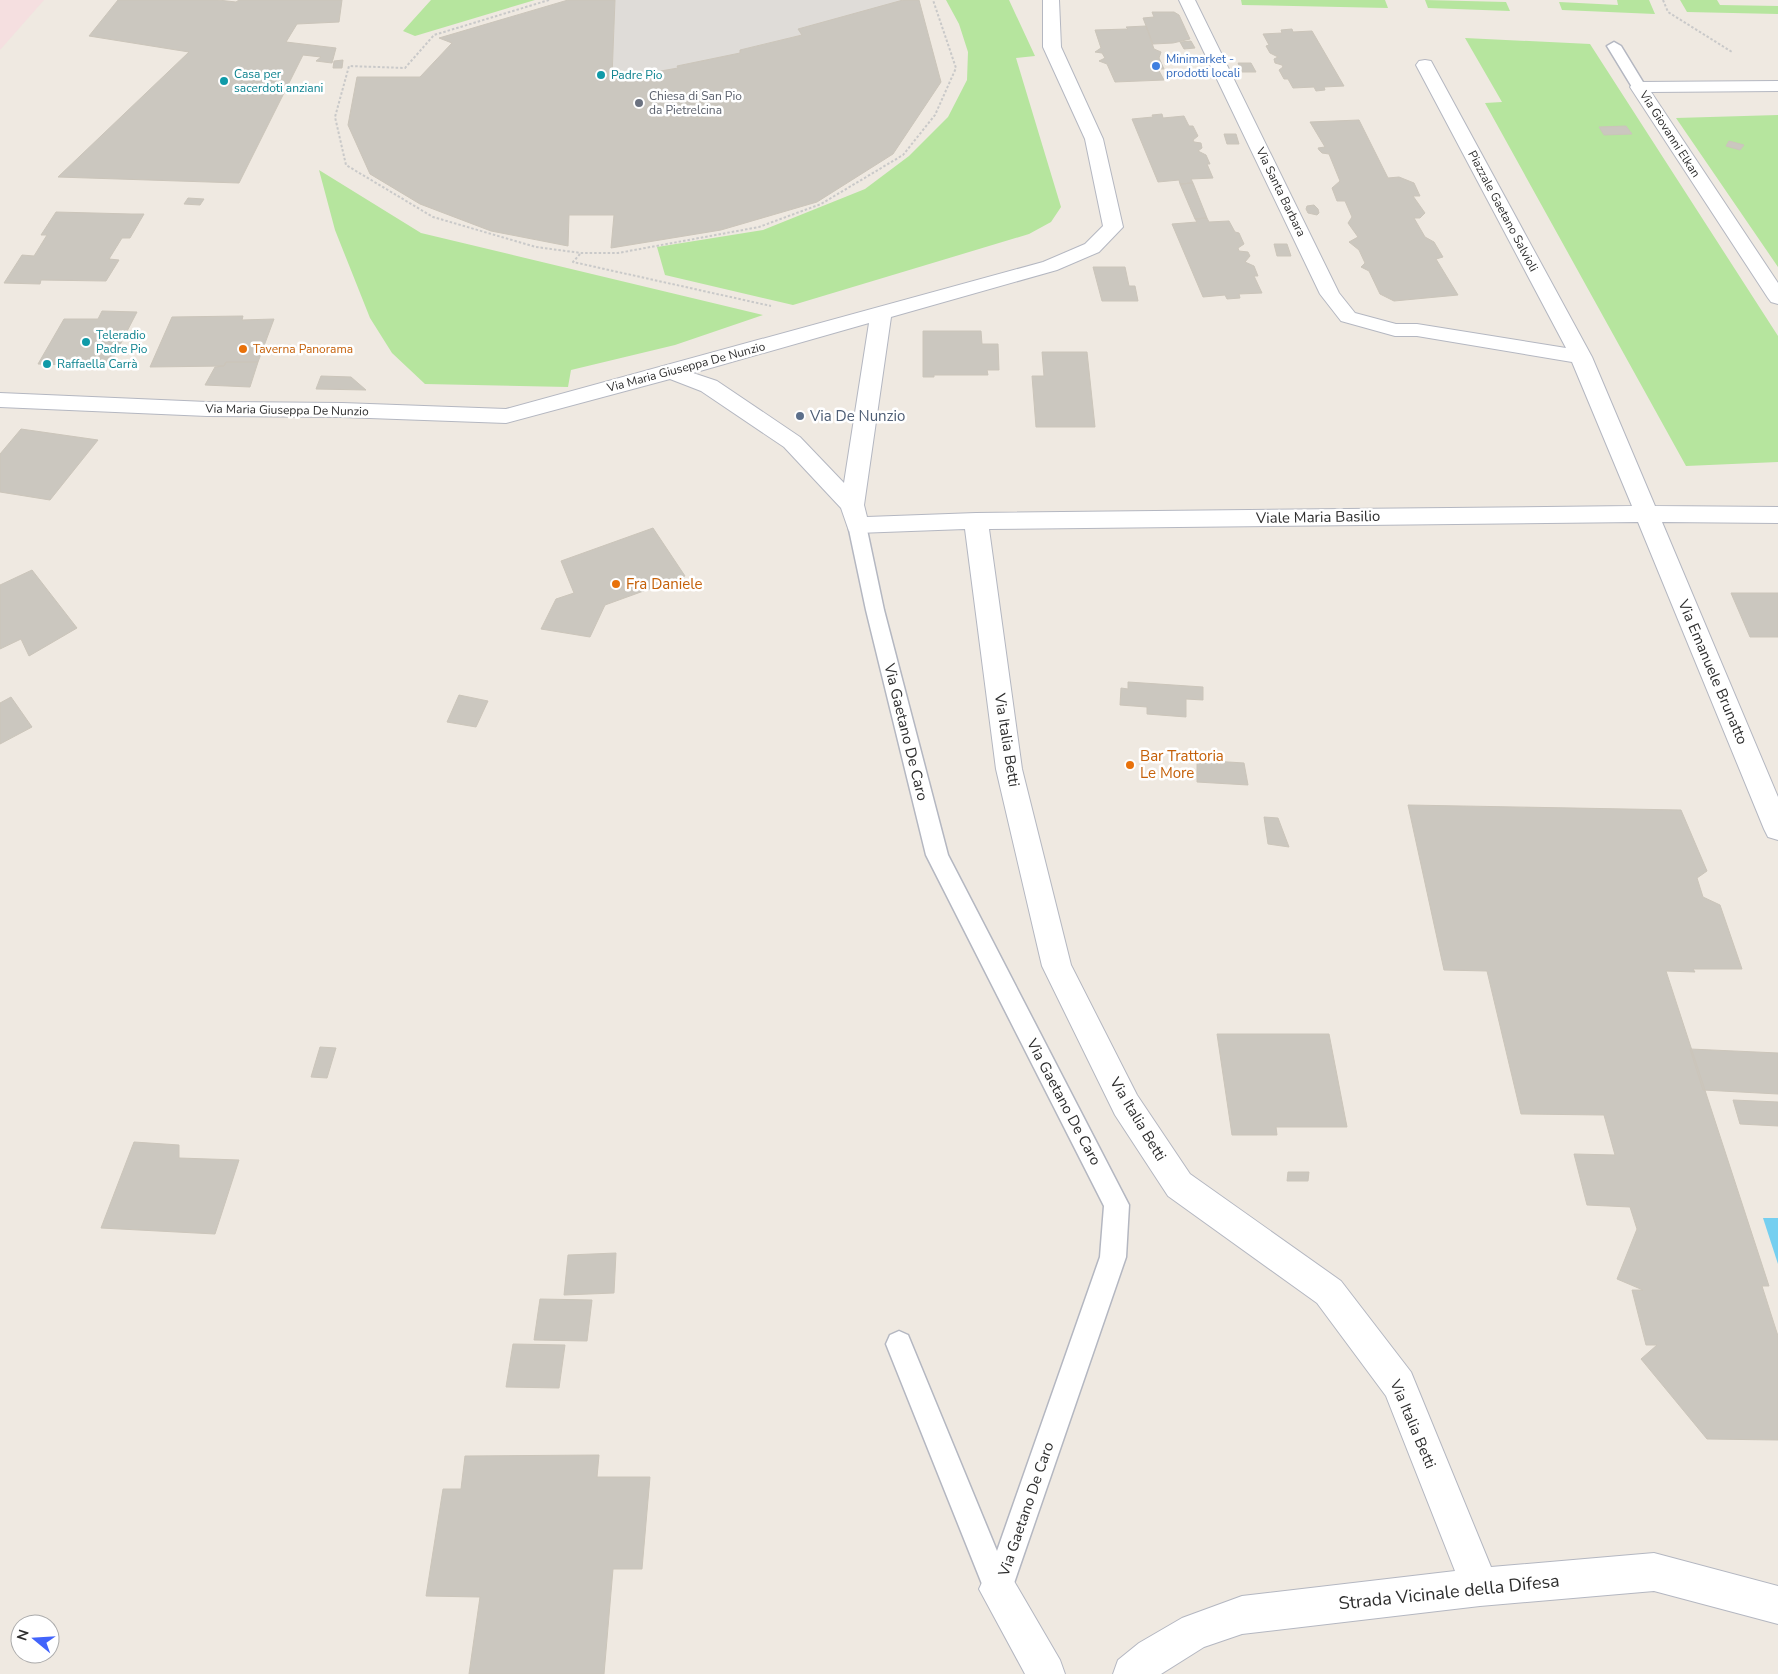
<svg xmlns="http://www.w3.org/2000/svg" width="1778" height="1674" font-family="'Nunito Sans',sans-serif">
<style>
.medical{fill:#f5dfe0}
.green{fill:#b6e59e}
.plaza{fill:#dfdcd8}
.water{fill:#75cff0}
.building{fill:#cbc7bf;stroke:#cbc5ba}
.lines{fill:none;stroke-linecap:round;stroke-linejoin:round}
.service-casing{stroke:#b4b7c1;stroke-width:3}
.minor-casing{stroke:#b4b7c1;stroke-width:2}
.path{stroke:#c9c9c9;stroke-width:2;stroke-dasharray:2.5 2;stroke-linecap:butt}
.service{fill:#fff;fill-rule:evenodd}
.minor{fill:#fff;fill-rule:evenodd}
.shop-dot{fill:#3f7fe0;stroke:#fff;stroke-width:2}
.culture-dot{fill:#0f9aa8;stroke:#fff;stroke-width:2}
.worship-dot{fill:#6b7280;stroke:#fff;stroke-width:2}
.food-dot{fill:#e8710a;stroke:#fff;stroke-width:2}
.service-dot{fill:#5c6f8a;stroke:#fff;stroke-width:2}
.labels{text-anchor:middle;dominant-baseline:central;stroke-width:5;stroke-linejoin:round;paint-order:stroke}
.far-shop-label{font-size:12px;fill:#366cbe;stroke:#fff;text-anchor:start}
.far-culture-label{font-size:12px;fill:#0d838f;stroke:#fff;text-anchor:start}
.far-worship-label{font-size:12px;fill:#5b616d;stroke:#fff;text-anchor:start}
.far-street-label{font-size:12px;fill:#2e2e2e;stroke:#fff}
.far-food-label{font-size:12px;fill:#c56008;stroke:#fff;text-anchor:start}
.service-label{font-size:15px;fill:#4e5e75;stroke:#fff;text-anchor:start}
.street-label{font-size:15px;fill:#2e2e2e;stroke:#fff}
.food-label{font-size:15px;fill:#c56008;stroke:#fff;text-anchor:start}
.near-street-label{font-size:18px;fill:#2e2e2e;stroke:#fff}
</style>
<rect width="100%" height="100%" fill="#efe9e1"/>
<path class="medical" d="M0,0H44L0,50Z"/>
<path class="green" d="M431,0H535L415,36L403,31Z
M946,0H1009L1035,56L1016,58L1061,207L1051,222L1029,234L793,305L665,275L657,247L763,230L865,189L909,156L948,117L967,80L968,52L959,24Z
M1241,0H1385L1388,8L1242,5Z
M1425,0L1506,2L1510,11L1428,8Z
M1617,0H1649L1655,14L1562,10L1559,2L1618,5Z
M1680,0H1717L1720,5L1778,6V14L1687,12Z
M1465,38L1590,44L1778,336V462L1686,466L1485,103L1502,102Z
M1778,115V267L1676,118Z
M319,170L421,233L763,315L675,345L571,370L568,387L425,384L392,353L370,318L335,230Z"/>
<path class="plaza" d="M615,0H903L802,35L740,50V53L677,66L678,68L632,76L612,77Z"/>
<path class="water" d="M1763,1218H1778V1264Z"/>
<path class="building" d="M118,0H218L236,2L239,0H342L339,22L297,24L286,42L336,48L332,63L316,61L321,57L303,55L239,183L58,177L189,52L89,36Z
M568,0H615L612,77L632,76L678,68L677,66L740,53V50L802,35L798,29L903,0H919L941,82L893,154L817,202L721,230L611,248L614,215H569L568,246L491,231L420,204L370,174L348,125L357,77H420L452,43L439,38Z
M1152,12H1174L1179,15L1190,39L1173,43L1153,44L1143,18L1154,17Z
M1146,26L1154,49L1161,52L1159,58L1164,69H1158L1164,80L1115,82L1107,64L1099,61L1105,58L1102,53L1095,52L1101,48L1095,30L1128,29L1126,27Z
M1292,29L1293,32L1312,31L1344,86L1324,87L1325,90L1316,91L1314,87L1293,88L1288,79H1284L1279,70L1283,67L1282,65L1275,63L1274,59L1278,57L1270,53L1266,46L1269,45L1263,34L1282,33L1281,30Z
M1191,41L1195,48L1184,49L1180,42Z
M343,60L342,68H333L334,61Z
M1238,63H1251L1256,72H1242Z
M1162,114L1163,118L1184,116L1189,126H1193L1198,136L1193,140L1194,142L1201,143L1202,148L1198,151L1206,155L1210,164H1207L1213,178L1191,179L1193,183L1180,184L1179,180L1158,182L1132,119L1153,117L1152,115Z
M1359,120L1388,178L1399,177L1414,183L1420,196H1413L1425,213L1420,218H1414L1425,237L1434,242L1443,257L1436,259L1458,295L1394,301L1380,294L1369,271L1361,267L1365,263L1359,250L1349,242L1358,237L1348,223L1352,217L1345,201H1337L1332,188L1340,181L1329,154L1322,153L1319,150L1318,148L1325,147L1310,122Z
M1626,126L1632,134L1604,135L1599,127Z
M1224,134H1236L1239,144H1227Z
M1729,141L1744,145L1740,150L1726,146Z
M1193,183L1207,218L1195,219L1180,184Z
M188,198L204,199L200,205L184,204Z
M1314,205L1318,209L1319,213L1317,215L1308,213L1306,209L1307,206Z
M56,212L131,214H144L130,238H122L109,259L119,260L106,281L41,280L40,284L4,283L22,255L34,256L47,235H41Z
M1207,218L1209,222L1229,221L1235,232L1239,233L1244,244L1238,248L1239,251L1248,252L1250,256L1245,262L1254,266L1258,276H1254L1262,293L1239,294L1240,298L1227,299L1225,295L1203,297L1172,224L1197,222L1195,219Z
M1274,244H1287L1291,256H1277Z
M1093,267H1125L1129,286H1135L1138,301H1102Z
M102,311L137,312L109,366L38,364L64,319H98Z
M243,316L242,320L274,319L258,362H226L224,366L150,367L172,317Z
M923,331H981L982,344H998L999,370H987L988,375H934V377H923Z
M1042,352H1087L1095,427H1036L1032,376H1044Z
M226,362H258L250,387L205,385L215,367L224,366Z
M321,376L351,377L366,390L316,389Z
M21,429L98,440L50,500L0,492V454Z
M653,528L685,576L605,605L590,637L541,629L556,599L574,593L561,561Z
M32,570L77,628L29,656L21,639L0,649V585Z
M1731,593H1778V637H1750Z
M1128,682L1203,687V700L1186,699V717L1147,714V707L1120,705L1121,688L1128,689Z
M459,695L488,701L476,727L447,722Z
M11,697L32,727L0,744V703Z
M1197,760L1244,763L1248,785L1197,782Z
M1408,805L1681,810L1707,871L1697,878L1703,897L1720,905L1742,969H1693L1695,972L1666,971L1769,1286H1762L1778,1336V1440L1707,1439L1641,1359L1657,1345H1646L1632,1290H1643L1617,1279L1637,1229L1630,1207L1587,1205L1574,1154L1615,1155L1604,1115L1521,1114L1487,971L1444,970Z
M1264,817L1278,818L1289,847L1268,844Z
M1217,1034H1329L1347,1127H1276L1277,1135H1232Z
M320,1047L336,1048L327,1078L311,1077Z
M1690,1049L1778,1053V1094L1703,1090Z
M1733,1100L1778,1102V1126L1740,1124Z
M134,1142L179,1145V1158L239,1160L215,1234L101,1228Z
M1288,1172H1309L1308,1181H1287Z
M616,1253L614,1293L564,1295L568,1255Z
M540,1299L592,1300L587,1341L534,1340Z
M513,1344L565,1345L559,1388L506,1387Z
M599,1455L597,1477H650L642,1569H613L604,1674H469L480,1597L426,1596L443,1489H461L465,1456Z"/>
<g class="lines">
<defs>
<path id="service" d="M1614,42L1621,46L1646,87L1644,90L1639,91L1632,87L1607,46Z
M857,519L863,521L866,525L884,610L948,855L1129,1205L1126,1257L1012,1589L1008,1599L998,1603L988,1599L886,1344L890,1335L899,1331L908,1335L997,1551L1100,1257L1104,1206L926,855L866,610L848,525L851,521Z"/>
<path id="minor" d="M1043,0H1059L1061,47L1103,139L1123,227L1099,252L1057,270L891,317L864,505L867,517L976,513L1632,506L1572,362L1417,336H1395L1341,321L1320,294L1179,0H1195L1339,293L1355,313L1396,324H1417L1566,348L1416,65L1419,61L1425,60L1431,61L1592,357L1655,506L1778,507V523L1662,522L1778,797V840L1768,837L1764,829L1638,522L989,529L1022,769L1071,965L1137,1095L1190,1174L1341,1281L1411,1372L1491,1567L1654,1553L1778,1586V1624L1654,1591L1480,1606L1242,1634L1204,1647L1161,1674H1113L1118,1660L1139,1643L1182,1618L1242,1596L1455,1571L1386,1396L1317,1303L1168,1196L1115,1115L1042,966L996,769L965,529L857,533L849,531L841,508L784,447L701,391L670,379L506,423L342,417L207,416L0,407V393L207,402L342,403L506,409L1043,262L1085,244L1103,226L1085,139L1043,47ZM869,323L844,483L800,437L717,381L693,373Z
M1778,81V91L1651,92L1778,283V304L1771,302L1768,298L1630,87L1633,83L1639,82Z
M998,1570L1011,1576L1060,1660L1065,1674H1025L979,1589L985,1576Z"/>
</defs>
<use href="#service" class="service-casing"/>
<use href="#minor" class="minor-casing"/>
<path class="path" d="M549,0L434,35L405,68L349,66L335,117L346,165L433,217L536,247L581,253H618L759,227L821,204L903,155L935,115L956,68L933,0
M1663,0L1668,12L1732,52
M580,254L573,262L771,306"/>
<use href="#service" class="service"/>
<use href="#minor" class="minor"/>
</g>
<circle class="shop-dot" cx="1156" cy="66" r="5"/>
<g class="culture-dot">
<circle cx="601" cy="75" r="5"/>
<circle cx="224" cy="81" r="5"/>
<circle cx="86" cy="342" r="5"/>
<circle cx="47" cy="364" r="5"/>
</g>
<circle class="worship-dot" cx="639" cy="103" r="5"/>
<g class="food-dot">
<circle cx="243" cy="349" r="5"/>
<circle cx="616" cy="584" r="5"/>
<circle cx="1130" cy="765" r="5"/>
</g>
<circle class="service-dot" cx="800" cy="416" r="5"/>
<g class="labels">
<g class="far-shop-label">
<text x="1166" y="59">Minimarket -<tspan x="1166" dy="14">prodotti locali</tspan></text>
</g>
<g class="far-culture-label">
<text x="234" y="74">Casa per<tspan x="234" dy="14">sacerdoti anziani</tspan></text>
<text x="611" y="75">Padre Pio</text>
<text x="96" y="335">Teleradio<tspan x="96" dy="14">Padre Pio</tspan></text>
<text x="57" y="364">Raffaella Carrà</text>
</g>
<g class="far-worship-label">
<text x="649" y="96">Chiesa di San Pio<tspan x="649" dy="14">da Pietrelcina</tspan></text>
</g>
<g class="far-street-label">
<text transform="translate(1670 134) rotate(57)">Via Giovanni Elkan</text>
<text transform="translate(1281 192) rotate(64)">Via Santa Barbara</text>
<text transform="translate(1503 211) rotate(62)">Piazzale Gaetano Salvioli</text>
<text transform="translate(686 367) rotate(-15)">Via Maria Giuseppa De Nunzio</text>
<text transform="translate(287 410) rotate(1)">Via Maria Giuseppa De Nunzio</text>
</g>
<g class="far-food-label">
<text x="253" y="349">Taverna Panorama</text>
</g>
<g class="service-label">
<text x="810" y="416">Via De Nunzio</text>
</g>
<g class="street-label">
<text transform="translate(1318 517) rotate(-1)">Viale Maria Basilio</text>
<text transform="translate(1713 672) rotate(67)">Via Emanuele Brunatto</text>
<text transform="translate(906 732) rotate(76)">Via Gaetano De Caro</text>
<text transform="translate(1007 740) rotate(81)">Via Italia Betti</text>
<text transform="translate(1064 1102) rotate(62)">Via Gaetano De Caro</text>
<text transform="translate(1138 1119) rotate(59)">Via Italia Betti</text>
<text transform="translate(1413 1424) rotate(67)">Via Italia Betti</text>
<text transform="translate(1026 1509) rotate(-71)">Via Gaetano De Caro</text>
</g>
<g class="food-label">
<text x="626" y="584">Fra Daniele</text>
<text x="1140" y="756">Bar Trattoria<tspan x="1140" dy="17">Le More</tspan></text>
</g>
<g class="near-street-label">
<text transform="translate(1449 1592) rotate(-6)">Strada Vicinale della Difesa</text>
</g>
</g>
<g transform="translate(35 1639) rotate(288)"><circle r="24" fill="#ffffff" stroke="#ababab"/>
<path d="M0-4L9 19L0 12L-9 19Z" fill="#4264fb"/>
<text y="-8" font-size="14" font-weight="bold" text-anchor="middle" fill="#2e2e2e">N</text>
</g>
</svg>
